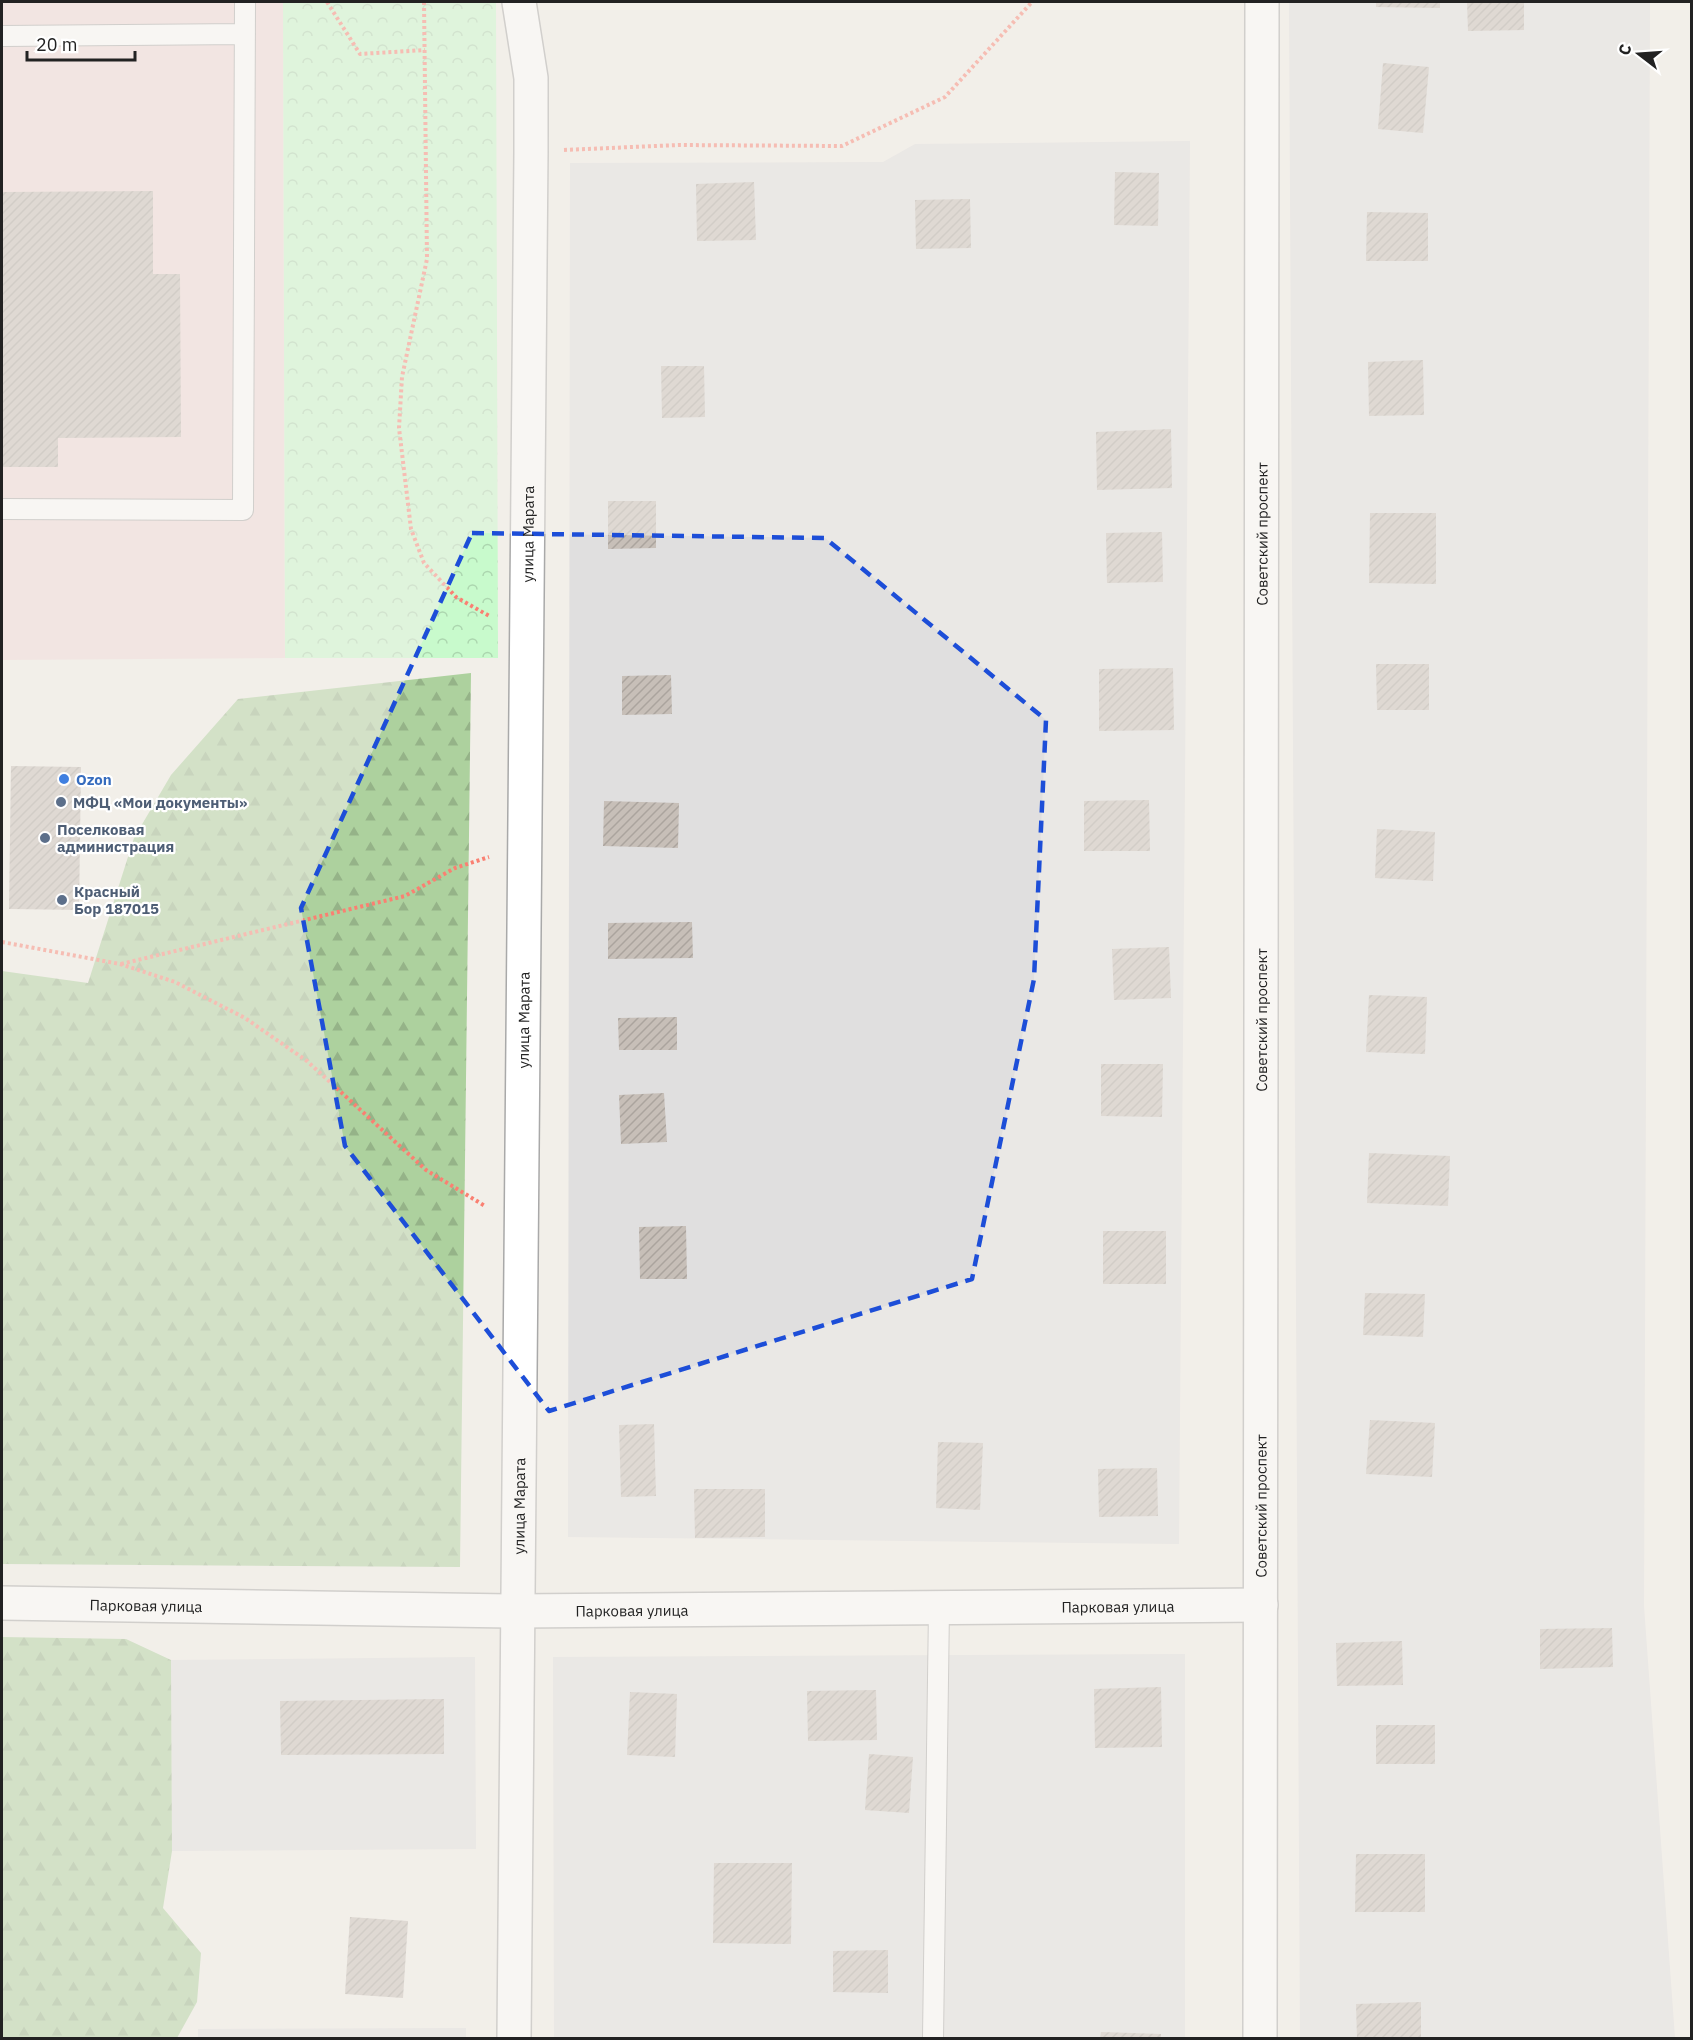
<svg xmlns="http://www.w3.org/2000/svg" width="1693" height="2040" font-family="'IBM Plex Sans',sans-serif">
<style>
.residential{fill:#e0dfdf}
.commercial{fill:#f2dad9}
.forest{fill:url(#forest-firs)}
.park{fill:url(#park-crowns)}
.building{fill:url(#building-hatch)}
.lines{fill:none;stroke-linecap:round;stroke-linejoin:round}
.service-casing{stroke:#a9a9a9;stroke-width:22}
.minor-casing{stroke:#a9a9a9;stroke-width:36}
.tertiary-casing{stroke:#a9a9a9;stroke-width:36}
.path{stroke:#fa8072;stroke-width:4;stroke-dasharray:3 3;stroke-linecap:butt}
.service{stroke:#fff;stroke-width:20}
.minor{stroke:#fff;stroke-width:33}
.tertiary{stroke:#fff;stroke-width:33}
.marked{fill:none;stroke:#1d4ed8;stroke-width:4.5;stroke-dasharray:12 8;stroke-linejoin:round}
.shop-dot{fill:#3f7fe0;stroke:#fff;stroke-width:2}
.service-dot{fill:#5c6f8a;stroke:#fff;stroke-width:2}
.labels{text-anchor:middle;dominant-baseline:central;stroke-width:4.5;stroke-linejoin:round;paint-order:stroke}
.street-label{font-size:15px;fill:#222;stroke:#fff}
.shop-label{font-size:15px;font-weight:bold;fill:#366cbe;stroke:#fff;text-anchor:start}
.service-label{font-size:15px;font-weight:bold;fill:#4e5e75;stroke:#fff;text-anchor:start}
</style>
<defs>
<pattern id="forest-firs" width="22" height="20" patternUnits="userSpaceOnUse" patternTransform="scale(1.5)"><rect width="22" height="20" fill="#add19e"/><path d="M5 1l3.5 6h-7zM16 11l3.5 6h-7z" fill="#95b388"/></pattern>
<pattern id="park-crowns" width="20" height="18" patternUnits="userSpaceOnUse" patternTransform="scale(1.5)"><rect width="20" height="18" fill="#c8facc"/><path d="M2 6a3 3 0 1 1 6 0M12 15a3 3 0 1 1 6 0" fill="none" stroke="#acd6af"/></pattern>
<pattern id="building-hatch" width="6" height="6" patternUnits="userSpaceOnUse" patternTransform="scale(1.5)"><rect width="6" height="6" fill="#c7bfb8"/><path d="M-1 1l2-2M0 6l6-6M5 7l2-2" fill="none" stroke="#aba49e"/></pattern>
</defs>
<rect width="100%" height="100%" fill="#f2efe9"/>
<path class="residential" d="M1289,2H1650L1644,1606L1675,2038H1300Z
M1190,141L1179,1544L568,1537L570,163L883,162L915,144Z
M1185,1654V2038H554L553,1657Z
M475,1657L476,1849L172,1851L171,1660Z
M466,2028V2038H198V2029Z"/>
<path class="commercial" d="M2,2H283L285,658L2,660Z"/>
<path class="forest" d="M471,673L460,1567L2,1564V971L88,983L134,838L171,775L238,699Z
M2,1637L126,1639L171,1660L172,1851L163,1908L201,1953L197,2002L177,2038H2Z"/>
<path class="park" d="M283,2H496L498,658H285Z"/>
<path class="building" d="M1376,2H1440V8L1376,7Z
M1467,2H1524V30L1468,31Z
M1383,63L1429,67L1423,133L1378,129Z
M1115,172L1159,173L1158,226L1114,225Z
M754,182L756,240L697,241L696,184Z
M153,191V274H180L181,437L58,438V467H2V192Z
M970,199L971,248L916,249L915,200Z
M1367,212L1428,213V261H1366Z
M1423,360L1424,415L1369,416L1368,362Z
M661,366H704L705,417L662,418Z
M1171,429L1172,488L1097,490L1096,432Z
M608,501H656V548L608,549Z
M1370,513H1436V584L1369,583Z
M1162,532L1163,582L1107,583L1106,533Z
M1376,664H1429V710H1377Z
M1173,668L1174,730L1099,731V669Z
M671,675L672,714L622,715V676Z
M11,766L81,767L79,910L9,909Z
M1149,800L1150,851H1084V801Z
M604,801L679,803L678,848L603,846Z
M1377,829L1435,832L1433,881L1375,878Z
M692,922L693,958L608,959V923Z
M1169,947L1171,998L1114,1000L1112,949Z
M1369,995L1427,997L1425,1054L1366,1052Z
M677,1017V1050H619L618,1018Z
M1101,1064H1163L1162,1117L1101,1116Z
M664,1093L667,1142L621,1144L619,1095Z
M1369,1153L1450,1156L1448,1206L1367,1203Z
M686,1226L687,1279H640L639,1227Z
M1103,1231H1166V1284H1103Z
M1365,1293L1425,1294L1423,1337L1363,1335Z
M1370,1420L1435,1423L1432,1477L1366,1474Z
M654,1424L656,1496L621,1497L619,1425Z
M938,1442L983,1443L980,1510L936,1508Z
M1157,1468L1158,1516L1099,1517L1098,1469Z
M694,1489H765V1537L695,1538Z
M1612,1628L1613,1667L1540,1669V1629Z
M1402,1641L1403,1685L1337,1686L1336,1643Z
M1161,1687L1162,1747L1095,1748L1094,1689Z
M876,1690L877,1740L808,1741L807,1691Z
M630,1692L677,1694L675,1757L627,1755Z
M444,1699V1754L281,1755L280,1701Z
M1376,1725H1435V1764H1376Z
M869,1754L913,1757L909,1813L865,1810Z
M1356,1854H1425V1912H1355Z
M714,1863H792L791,1944L713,1943Z
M350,1917L408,1921L403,1998L345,1994Z
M888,1950V1993L833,1992V1951Z
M1421,2002V2038H1357L1356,2004Z
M1101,2032L1161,2034V2038H1100Z"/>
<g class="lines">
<defs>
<path id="service" d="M2,36L245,34
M2,509L243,510L245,2
M933,2038L939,1608"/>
<g id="minor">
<path id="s1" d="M2,1603L516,1611L1261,1605"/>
<path id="s2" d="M514,2038L531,152V78L519,2"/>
</g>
<g id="tertiary">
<path id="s3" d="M1260,2038L1262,2"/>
</g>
</defs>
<use href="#service" class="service-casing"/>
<use href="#minor" class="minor-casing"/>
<use href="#tertiary" class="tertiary-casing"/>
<path class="path" d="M327,2L360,54L425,50
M424,2L427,259L402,377L399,428L411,529L424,563L456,597L491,617
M564,150L678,145L842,146L945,97L1032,2
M2,942L120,964L175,982L245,1018L307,1061L426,1170L485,1206
M121,964L405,896L455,868L489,857"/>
<use href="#service" class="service"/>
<use href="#minor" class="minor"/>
<use href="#tertiary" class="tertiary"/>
</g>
<path d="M0 0H1693V2040H0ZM472,533L825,538L1046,720L1034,979L972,1279L549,1411L345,1146L301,908Z" fill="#f2efe9" fill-opacity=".55" fill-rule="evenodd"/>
<path class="marked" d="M472,533L825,538L1046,720L1034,979L972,1279L549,1411L345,1146L301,908Z"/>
<circle class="shop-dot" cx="64" cy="779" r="6"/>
<g class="service-dot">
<circle cx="61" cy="802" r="6"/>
<circle cx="45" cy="838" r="6"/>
<circle cx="62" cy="900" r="6"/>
</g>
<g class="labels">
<g class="street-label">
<text stroke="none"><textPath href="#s2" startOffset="1504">улица Марата</textPath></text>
<text stroke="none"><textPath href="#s3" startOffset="1504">Советский проспект</textPath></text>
<text stroke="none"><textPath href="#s2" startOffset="1018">улица Марата</textPath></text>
<text stroke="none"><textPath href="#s3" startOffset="1018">Советский проспект</textPath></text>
<text stroke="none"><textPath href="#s2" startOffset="532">улица Марата</textPath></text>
<text stroke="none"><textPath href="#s3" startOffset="532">Советский проспект</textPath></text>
<text stroke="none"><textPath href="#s1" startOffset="144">Парковая улица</textPath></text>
<text stroke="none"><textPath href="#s1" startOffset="1116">Парковая улица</textPath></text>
<text stroke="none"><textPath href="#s1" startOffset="630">Парковая улица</textPath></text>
</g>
<g class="shop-label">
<text x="76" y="779">Ozon</text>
</g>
<g class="service-label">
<text x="73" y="802">МФЦ «Мои документы»</text>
<text x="57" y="829">Поселковая<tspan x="57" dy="17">администрация</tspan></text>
<text x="74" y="891">Красный<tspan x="74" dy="17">Бор 187015</tspan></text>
</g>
</g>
<rect width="1693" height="2040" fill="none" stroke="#222222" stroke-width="6"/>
<g transform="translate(1639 54) rotate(287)" stroke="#ffffff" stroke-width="4.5" paint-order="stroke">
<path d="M0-4.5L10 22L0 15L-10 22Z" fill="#222222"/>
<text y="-9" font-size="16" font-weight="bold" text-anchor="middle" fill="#222222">С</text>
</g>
<path d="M27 51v9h108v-9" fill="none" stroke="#222222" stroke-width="3"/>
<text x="36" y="51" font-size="18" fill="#222222" stroke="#ffffff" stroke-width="4.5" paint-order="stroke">20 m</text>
</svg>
